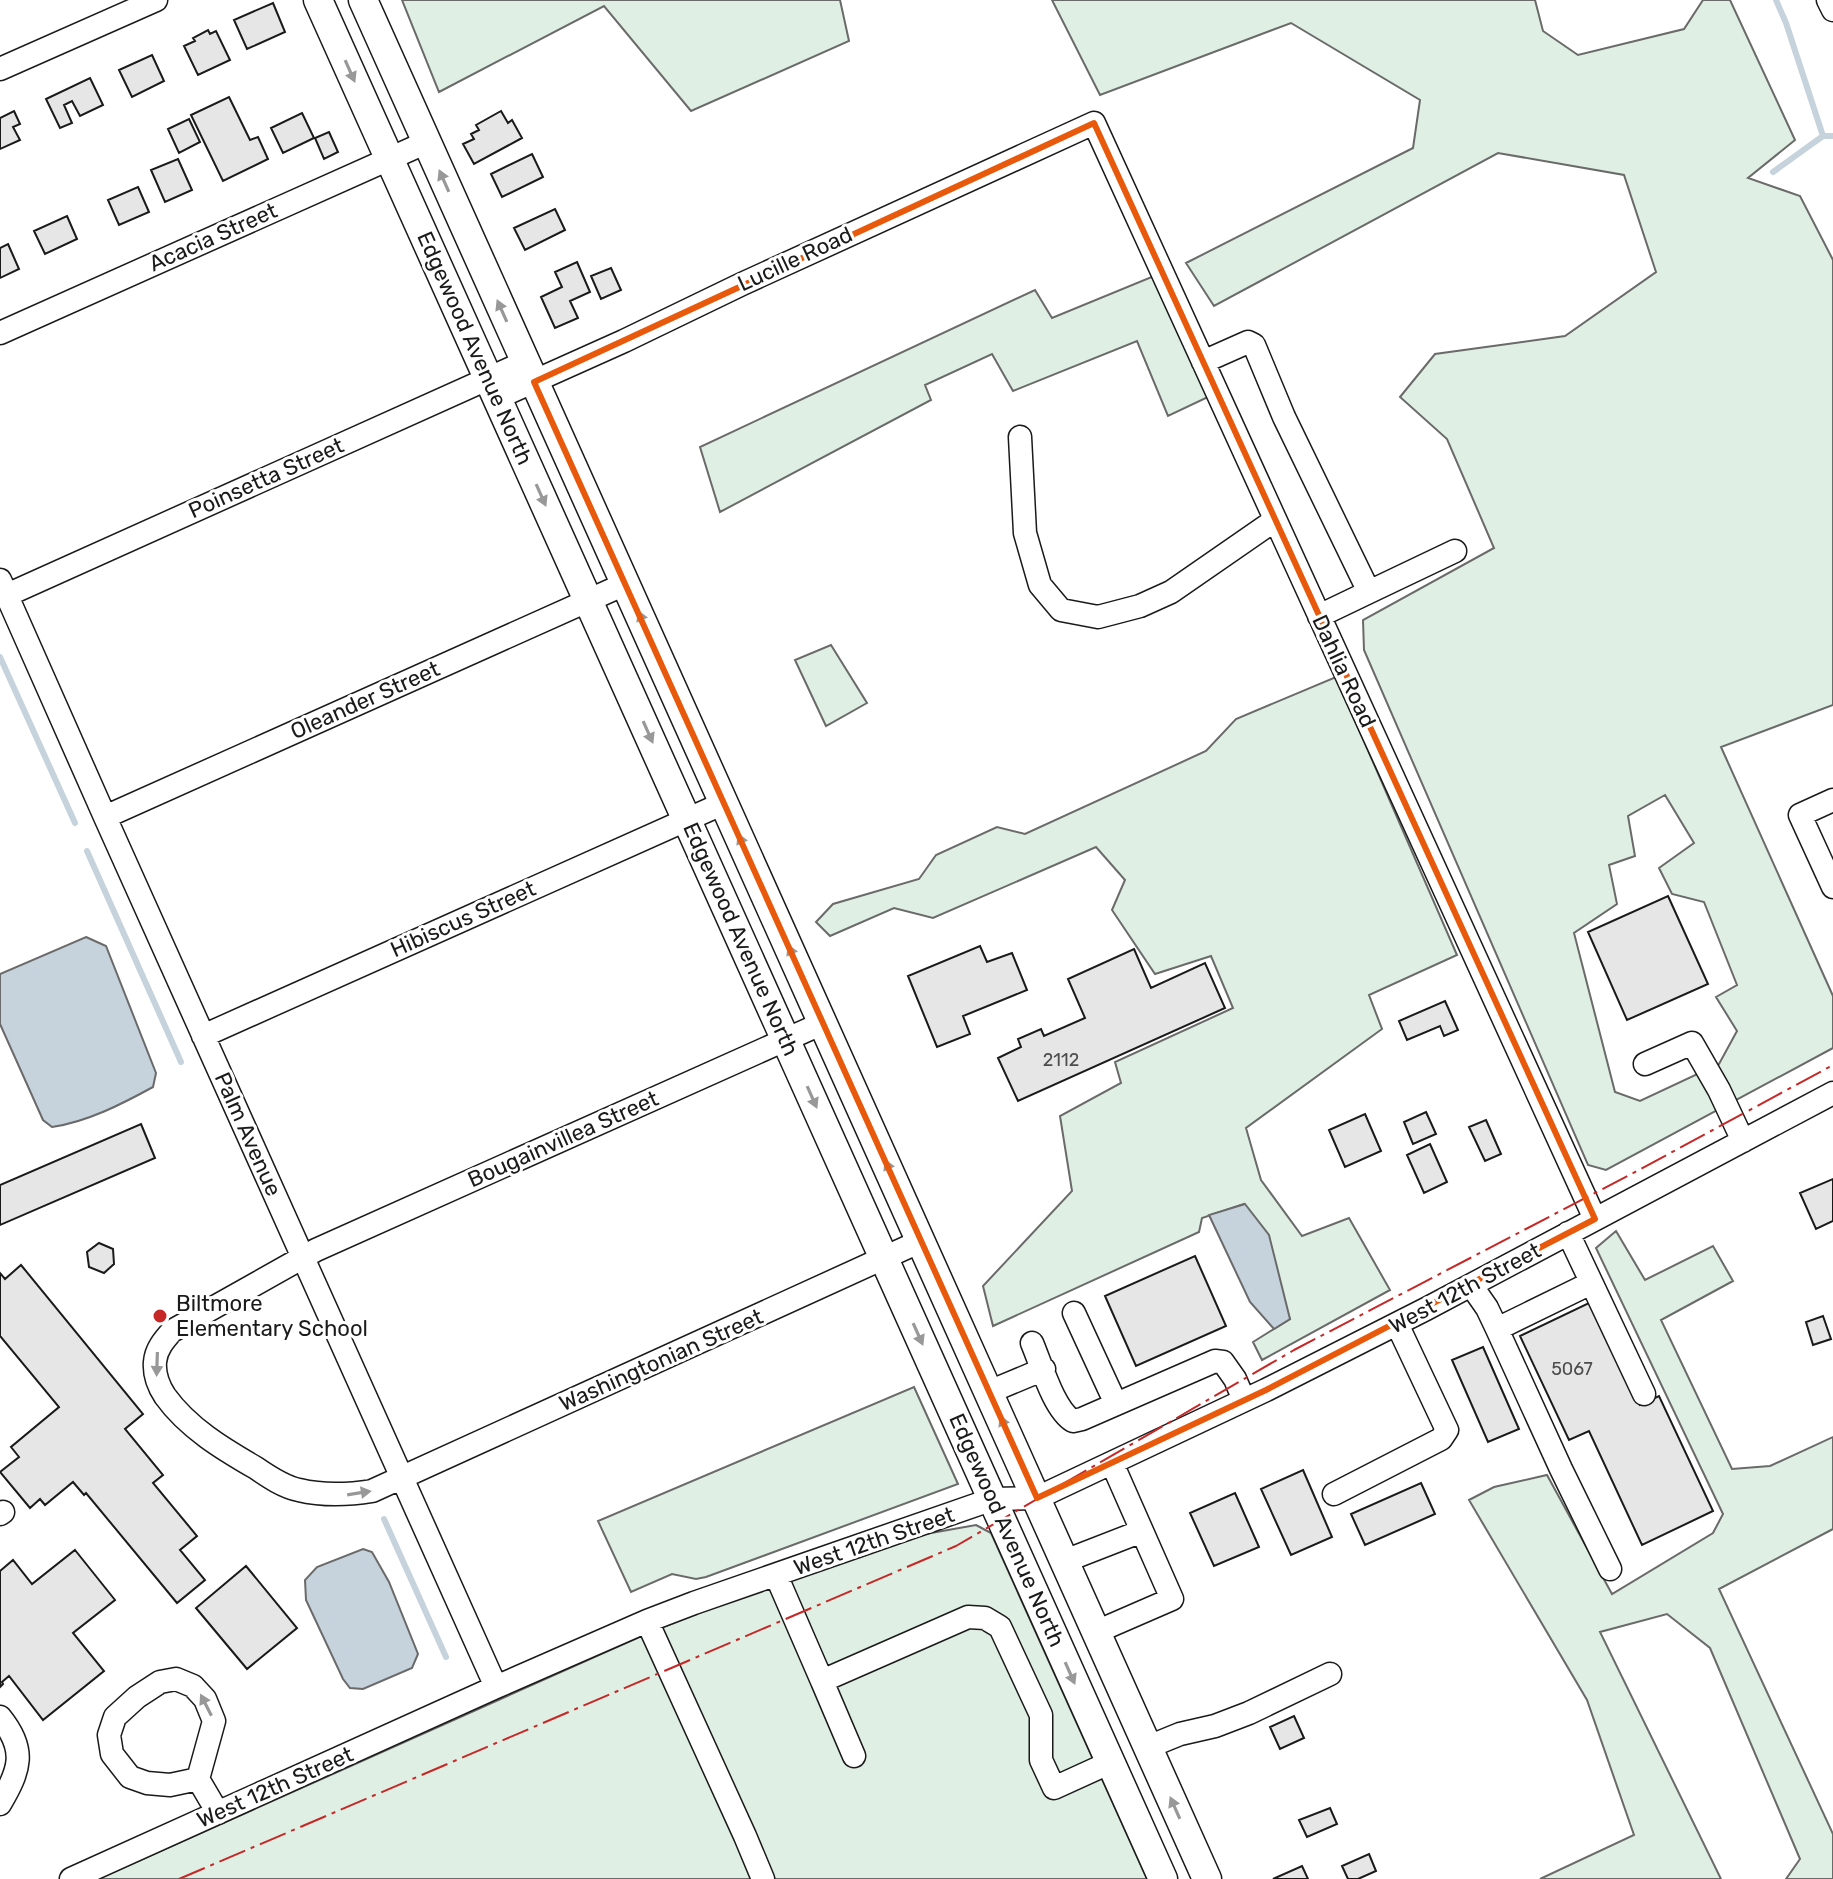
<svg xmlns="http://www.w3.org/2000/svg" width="1833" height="1879" font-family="Rubik,sans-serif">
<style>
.green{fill:#e0efe3;stroke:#6a6a6a;stroke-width:2;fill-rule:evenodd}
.water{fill:#c6d2dc;stroke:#6a6a6a;stroke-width:2}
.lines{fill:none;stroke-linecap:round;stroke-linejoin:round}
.stream{stroke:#c6d2dc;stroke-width:6}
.building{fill:#e6e6e6;stroke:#1a1a1a;stroke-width:2}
.minor-casing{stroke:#1a1a1a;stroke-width:25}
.major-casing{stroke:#1a1a1a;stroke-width:31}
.minor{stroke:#fff;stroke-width:22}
.major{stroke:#fff;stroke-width:28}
.power{stroke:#c62828;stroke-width:2;stroke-dasharray:28 6 4 6;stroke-linecap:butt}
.oneway{fill:#989898}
.marked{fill:none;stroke:#e8590c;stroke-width:6;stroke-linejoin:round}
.poi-dot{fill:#c62828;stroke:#fff;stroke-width:3}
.labels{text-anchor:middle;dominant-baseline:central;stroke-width:6;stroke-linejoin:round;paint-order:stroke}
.number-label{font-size:18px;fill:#4d4d4d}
.street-label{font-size:22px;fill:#1a1a1a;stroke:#fff}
.poi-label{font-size:22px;fill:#1a1a1a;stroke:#fff;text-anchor:start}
</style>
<rect width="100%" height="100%" fill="#fff"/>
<path class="green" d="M402,0H840L849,41L691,111L604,6L439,92Z
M1052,0H1535L1543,31L1578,55L1684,29L1703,0H1730L1795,140L1748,178L1800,196L1833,260V705L1721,747L1833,996V1048L1606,1170L1588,1165L1364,650L1363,620L1494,548L1447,439L1400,397L1435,354L1565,336L1656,272L1624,175L1498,153L1214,306L1186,263L1413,148L1420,100L1291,23L1100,95ZM1665,795L1694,843L1659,868L1672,894L1704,902L1737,985L1716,997L1737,1031L1719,1064L1640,1101L1615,1092L1574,933L1617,904L1609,865L1635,856L1628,816Z
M1154,276L1208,397L1168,416L1137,341L1013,391L992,354L925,385L931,400L720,512L700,447L1035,290L1052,318Z
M831,645L867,703L826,726L795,660Z
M1336,677L1457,955L1369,995L1382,1029L1246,1128L1261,1180L1302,1236L1349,1218L1390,1290L1262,1360L1253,1342L1290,1319L1244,1204L1202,1218L1199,1232L993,1326L983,1286L1072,1191L1060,1116L1121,1083L1115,1062L1233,1008L1211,956L1155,974L1112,910L1125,880L1096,847L933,918L894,908L830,936L816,922L833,904L919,879L936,855L997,827L1025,834L1206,751L1236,719Z
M1616,1231L1645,1280L1713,1246L1733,1281L1661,1320L1732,1469L1770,1466L1833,1437V1529L1719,1589L1833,1834V1879H1786L1800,1859L1710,1648L1667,1614L1600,1632L1721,1879H1540L1634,1835L1587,1700L1469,1500L1494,1487L1547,1475L1612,1594L1713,1533L1723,1514L1596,1248Z
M914,1387L958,1484L706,1577L696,1579L672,1574L631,1592L598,1521Z
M976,1525L991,1533L1147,1879H98L655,1630L755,1591L920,1535Z"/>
<path class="water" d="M86,937L106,946L156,1073L153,1087C122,1104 87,1122 52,1127L43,1120L0,1024V974Z
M1245,1204L1269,1235L1290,1319L1274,1329L1250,1302L1209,1215Z
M363,1549L372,1552L389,1582L418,1654L412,1668L363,1689L350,1688L343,1679L306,1600L305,1580L317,1567Z"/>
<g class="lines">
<path class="stream" d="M1776,0L1786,23L1823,136H1833
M1773,172L1823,136
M0,657L75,823
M87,851L181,1062
M384,1519L446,1657"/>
</g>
<path class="building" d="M273,3L285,32L247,49L234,20Z
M208,30L210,34L216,31L230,60L198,75L184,46L195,41L193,38Z
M152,55L164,81L132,97L119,70Z
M90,78L103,105L80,116L72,101L64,105L72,123L60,128L46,99Z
M229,97L250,140L258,137L268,159L223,181L191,115Z
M14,111L20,124L13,127L20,140L0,149V118Z
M501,111L508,123L512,120L522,138L474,164L463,144L474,139L471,134L479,130L476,125Z
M302,113L314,138L283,153L271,128Z
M189,119L200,142L179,153L168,129Z
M329,132L338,152L324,159L315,138Z
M532,154L543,177L502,197L491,174Z
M178,159L192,190L165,202L151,170Z
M138,187L149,212L119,225L108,200Z
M555,209L565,230L525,250L514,228Z
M67,216L77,239L45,254L34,231Z
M8,244L19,269L0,278V248Z
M577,262L590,292L570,301L578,318L555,328L541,297L562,287L555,272Z
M611,268L621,290L601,299L591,276Z
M1668,896L1708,984L1627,1020L1588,932Z
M980,946L987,962L1012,953L1027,990L963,1016L970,1034L937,1047L908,976Z
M1134,949L1151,988L1205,963L1225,1008L1018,1101L998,1058L1021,1047L1018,1039L1041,1029L1044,1036L1085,1018L1068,979Z
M1445,1001L1458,1030L1444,1036L1440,1026L1407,1040L1399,1021Z
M1426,1112L1436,1134L1413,1144L1404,1122Z
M1365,1114L1381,1151L1345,1167L1329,1130Z
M1486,1120L1501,1154L1485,1161L1469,1127Z
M141,1124L155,1158L0,1225V1185Z
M1430,1144L1447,1182L1424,1193L1407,1155Z
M1833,1179V1221L1816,1229L1800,1193Z
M99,1243L113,1249L114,1264L104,1273L89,1267L87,1252Z
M1195,1256L1226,1326L1136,1366L1105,1296Z
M21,1265L143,1414L125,1429L163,1475L153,1483L197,1536L180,1550L205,1580L177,1603L86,1493L84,1495L73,1482L45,1505L40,1499L30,1508L0,1472L19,1457L11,1447L59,1407L0,1336V1273L5,1279Z
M1591,1302L1640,1405L1659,1396L1713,1511L1642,1545L1589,1431L1569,1440L1520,1336Z
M1823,1316L1831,1339L1813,1345L1806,1322Z
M1483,1347L1519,1429L1488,1442L1452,1360Z
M1303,1470L1332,1537L1291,1555L1261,1489Z
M1421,1483L1435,1514L1365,1545L1351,1514Z
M1235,1493L1259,1547L1214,1566L1190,1513Z
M75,1550L115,1600L73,1633L104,1671L43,1720L9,1676L2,1682L3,1684L0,1687V1571L13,1560L32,1584Z
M246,1566L297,1628L247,1669L196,1608Z
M1294,1716L1304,1738L1280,1749L1270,1727Z
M1330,1808L1337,1824L1307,1837L1299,1820Z
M1369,1854L1376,1871L1358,1879H1348L1342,1866Z
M1302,1866L1308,1879H1273Z"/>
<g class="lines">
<defs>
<path id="minor" d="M1828,0L1833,10
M0,69L156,0
M0,333L427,142
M1203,362L1248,342L1254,345L1284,417L1369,592L1319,616
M497,398L624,341L742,284L1094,123L1595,1219
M1020,437L1025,533L1040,585L1061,610L1098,617L1140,606L1171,592L1275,520
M0,580L105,817L496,1687
M1369,592L1455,551
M7,595L525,362
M1833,800L1800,815L1833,887
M105,817L625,584
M823,1023L316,1250L172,1331C164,1340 156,1349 155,1362C154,1374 159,1387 165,1396C188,1428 223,1449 256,1468C269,1477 284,1487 299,1490C324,1496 347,1495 372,1491L921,1241
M203,1036L724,803
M1645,1064L1692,1043L1719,1090L1743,1141
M1568,1233L1644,1394
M1471,1285L1487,1308L1497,1329L1561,1469L1610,1569
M1074,1313L1116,1404
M1497,1329L1591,1283
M1032,1343C1041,1364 1054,1410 1073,1421L1082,1419L1215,1361L1223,1362L1235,1379L1244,1400
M989,1392L1044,1369
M1334,1494L1441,1439L1447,1430L1397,1324
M0,1514L3,1512
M1065,1561L1142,1531
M776,1575L822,1681L968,1617L985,1618L1000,1627L1041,1715V1760L1054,1788L1111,1762
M647,1621L745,1836L763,1879
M1096,1632L1172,1599L1112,1463
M822,1681L854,1756
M0,1717C27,1750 20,1770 0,1804
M1148,1747L1180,1734L1215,1726L1249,1713L1330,1674
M198,1779L170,1785L147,1783L130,1777L112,1754L109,1735L115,1717L137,1697L160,1682L176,1679L193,1686L205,1699L214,1721L198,1779L218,1813
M71,1879L496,1687L647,1621L694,1603L993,1499L1037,1498L1266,1390L1426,1309L1833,1093"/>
<path id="major" d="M318,0L1163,1879
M363,0L1207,1879"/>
</defs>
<use href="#minor" class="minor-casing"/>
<use href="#major" class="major-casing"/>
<use href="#minor" class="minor"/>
<use href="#major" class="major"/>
<path class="power" d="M179,1879L956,1546L1294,1350L1637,1171L1833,1065"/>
</g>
<defs><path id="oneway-solid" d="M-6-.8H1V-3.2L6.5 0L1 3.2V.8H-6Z" transform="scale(2)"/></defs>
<g class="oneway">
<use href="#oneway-solid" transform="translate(350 71) rotate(66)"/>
<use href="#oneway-solid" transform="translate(444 181) rotate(-114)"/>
<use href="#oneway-solid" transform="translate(502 311) rotate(-114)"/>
<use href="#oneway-solid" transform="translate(541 495) rotate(66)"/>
<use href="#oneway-solid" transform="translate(643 622) rotate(-114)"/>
<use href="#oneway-solid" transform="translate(648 732) rotate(66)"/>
<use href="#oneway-solid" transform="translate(743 845) rotate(-114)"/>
<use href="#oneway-solid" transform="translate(793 956) rotate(-114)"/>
<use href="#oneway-solid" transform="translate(812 1097) rotate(66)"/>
<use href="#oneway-solid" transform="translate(890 1171) rotate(-114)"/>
<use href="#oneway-solid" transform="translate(918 1334) rotate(66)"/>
<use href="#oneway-solid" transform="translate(157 1364) rotate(92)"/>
<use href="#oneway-solid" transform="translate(1005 1427) rotate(-114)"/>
<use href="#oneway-solid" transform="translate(359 1493) rotate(-9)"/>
<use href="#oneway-solid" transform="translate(1070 1673) rotate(66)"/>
<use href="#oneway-solid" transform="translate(206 1705) rotate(-117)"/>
<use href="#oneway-solid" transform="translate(1175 1808) rotate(-114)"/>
</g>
<path class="marked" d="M1094,123L1595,1219L1266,1390L1037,1498L534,382Z"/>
<circle class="poi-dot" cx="160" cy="1316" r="8"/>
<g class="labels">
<g class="number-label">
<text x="1061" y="1060">2112</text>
<text x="1572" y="1369">5067</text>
</g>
<g class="street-label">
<text transform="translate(213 237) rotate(-24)">Acacia Street</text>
<text transform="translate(795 259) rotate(-25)">Lucille Road</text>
<text transform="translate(475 348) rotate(66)">Edgewood Avenue North</text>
<text transform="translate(266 478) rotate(-24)">Poinsetta Street</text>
<text transform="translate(1344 671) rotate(65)">Dahlia Road</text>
<text transform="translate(365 700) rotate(-24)">Oleander Street</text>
<text transform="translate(463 919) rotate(-24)">Hibiscus Street</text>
<text transform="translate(741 939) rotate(66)">Edgewood Avenue North</text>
<text transform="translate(248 1134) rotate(66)">Palm Avenue</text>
<text transform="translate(563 1139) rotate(-24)">Bougainvillea Street</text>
<text transform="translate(1465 1288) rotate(-28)">West 12th Street</text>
<text transform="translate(661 1360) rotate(-24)">Washingtonian Street</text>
<text transform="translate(1007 1530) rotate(66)">Edgewood Avenue North</text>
<text transform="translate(874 1541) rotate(-19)">West 12th Street</text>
<text transform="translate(275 1787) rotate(-24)">West 12th Street</text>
</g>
<g class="poi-label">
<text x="176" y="1303">Biltmore<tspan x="176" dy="25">Elementary School</tspan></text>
</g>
</g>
</svg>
